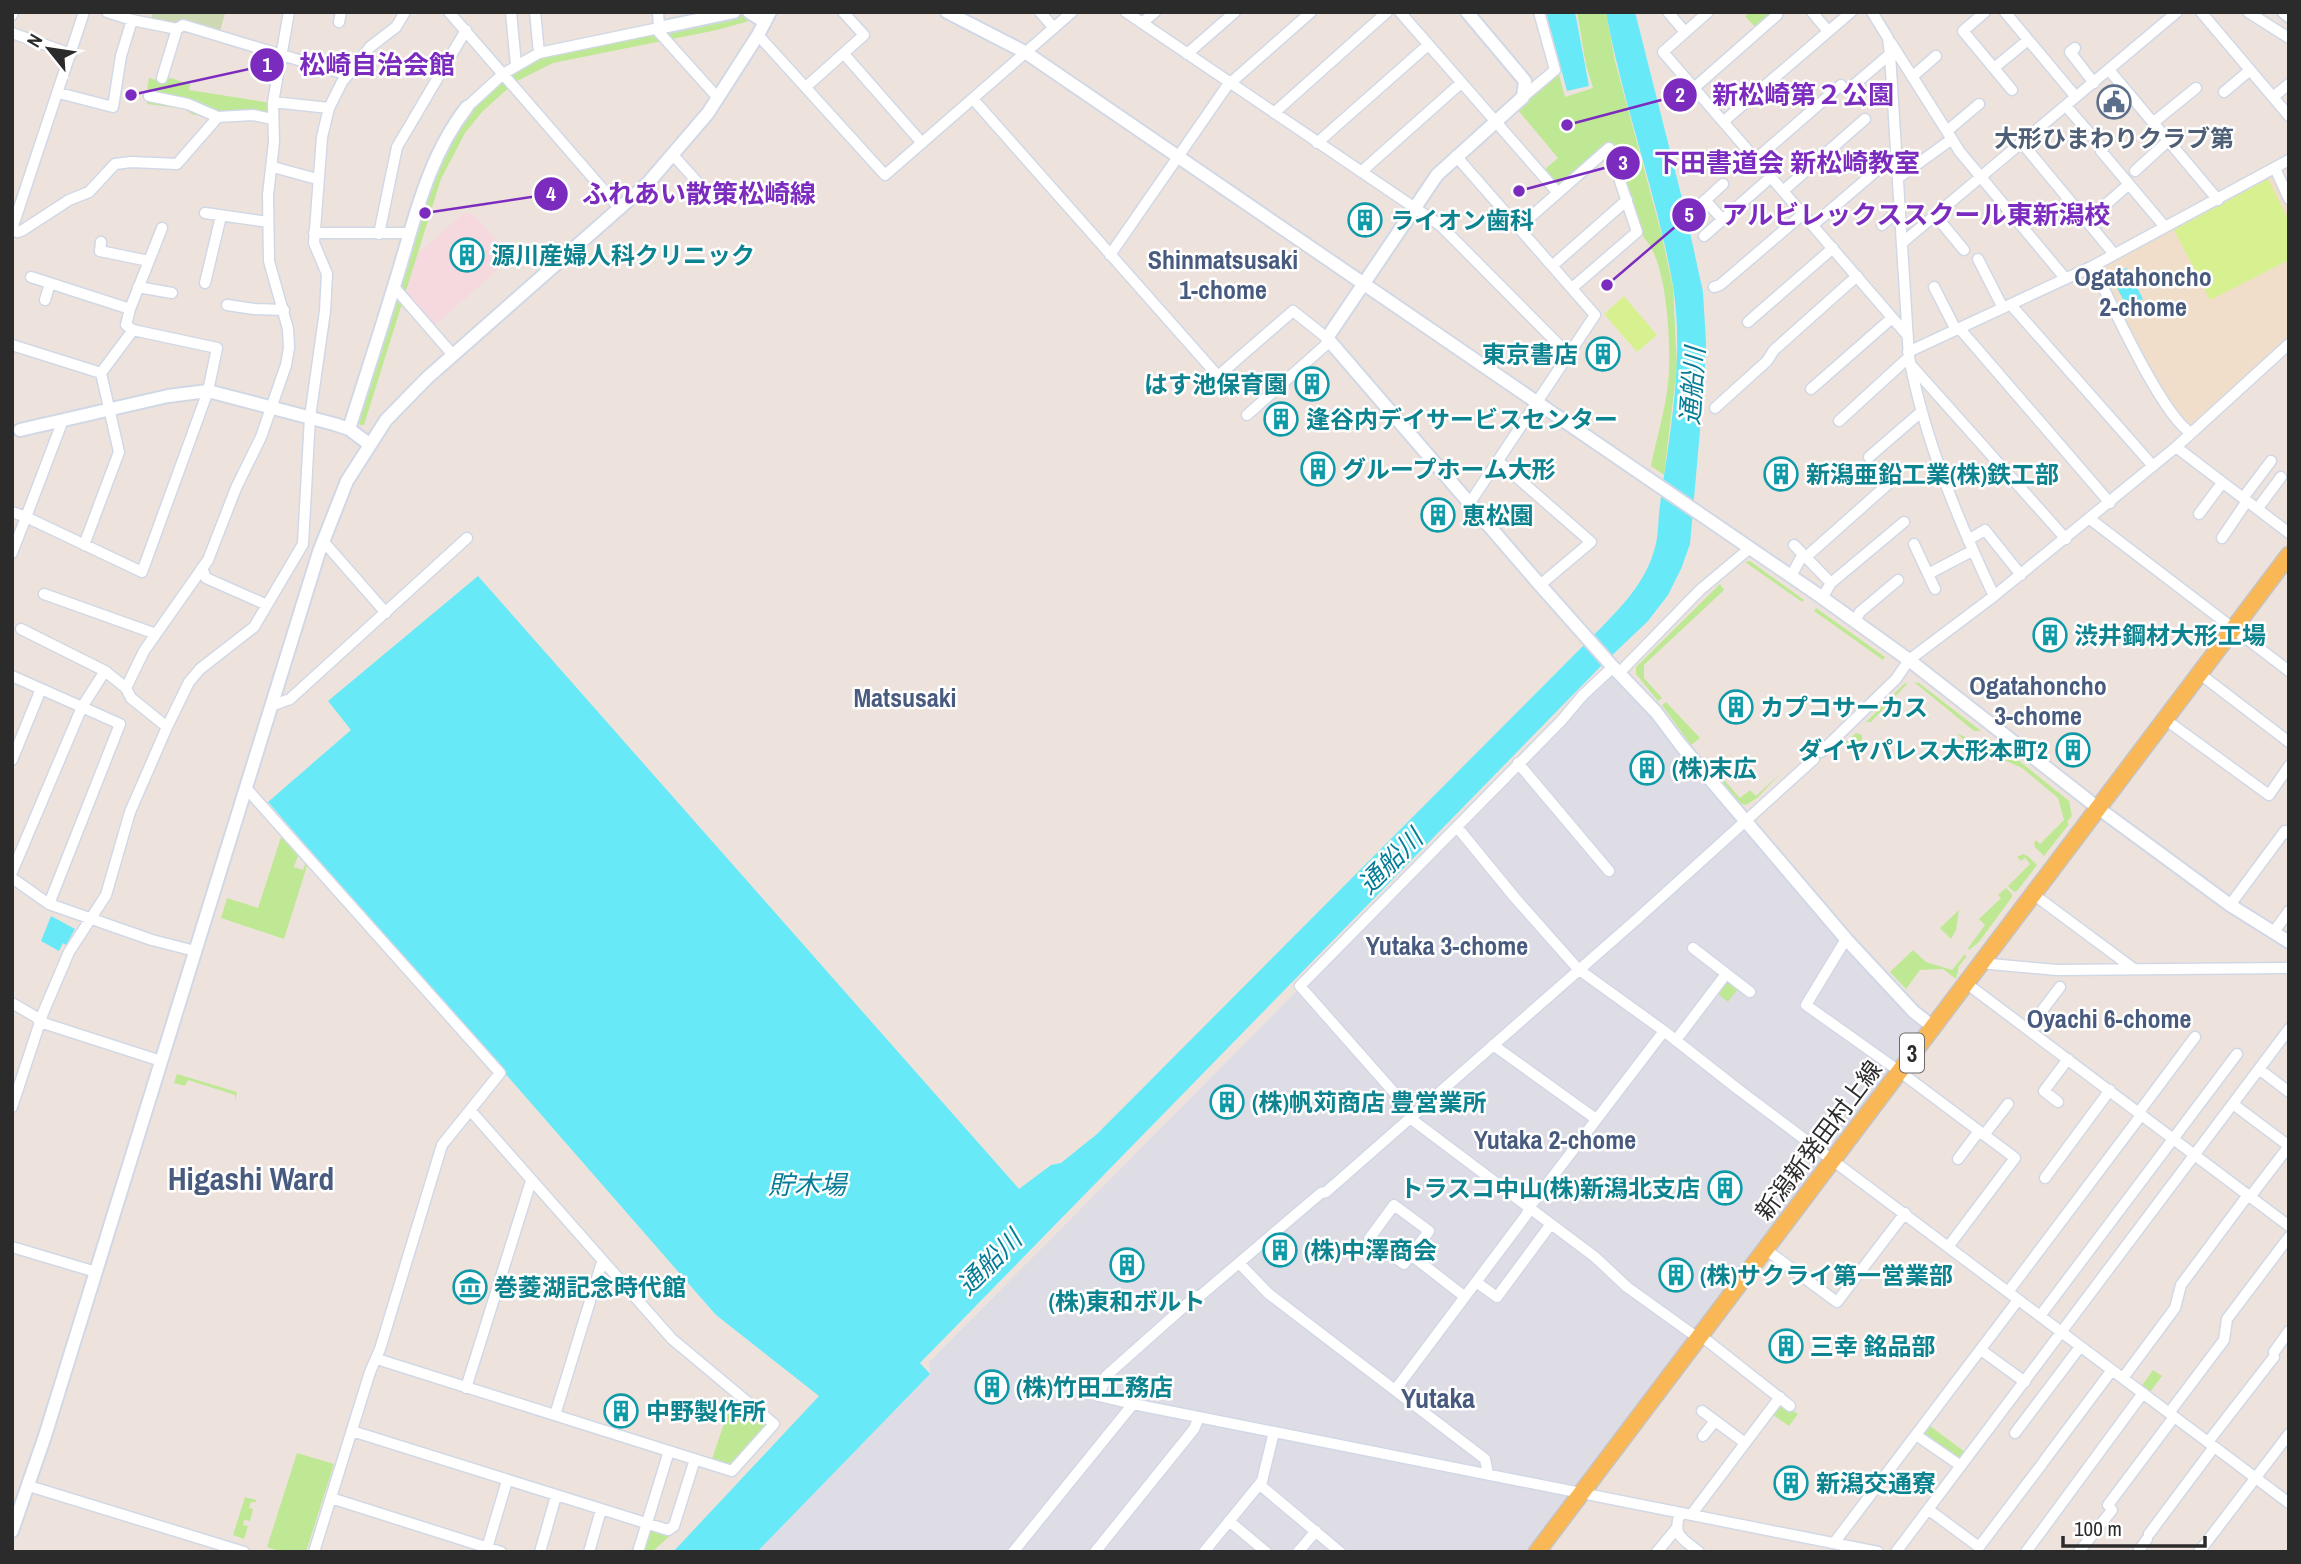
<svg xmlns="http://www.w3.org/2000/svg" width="2301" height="1564" font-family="'Archivo Narrow','Noto Sans JP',sans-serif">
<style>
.industrial{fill:#dedde6}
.education{fill:#f0deca}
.medical{fill:#f5d9df}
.green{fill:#bfe895}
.cemetery{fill:#ccd9b2}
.pitch{fill:#d7f090}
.water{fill:#68e9f7}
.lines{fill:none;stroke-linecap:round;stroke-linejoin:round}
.minor-casing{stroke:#d1d8e5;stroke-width:13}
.tertiary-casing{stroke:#d1d8e5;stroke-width:16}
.primary-casing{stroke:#c4c4c4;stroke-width:19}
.minor{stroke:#fff;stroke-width:10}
.tertiary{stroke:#fff;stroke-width:12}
.primary{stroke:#fab755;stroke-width:16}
.labels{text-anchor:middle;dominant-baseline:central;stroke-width:5;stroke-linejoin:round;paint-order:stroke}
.shield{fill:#fff;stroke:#6b6b6b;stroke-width:2}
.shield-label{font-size:23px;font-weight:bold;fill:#2b2b2b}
.service-label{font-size:24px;font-weight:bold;fill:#4e5e75;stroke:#fff}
.culture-label{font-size:24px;font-weight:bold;fill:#0d838f;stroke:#fff;text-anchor:start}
.street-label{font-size:24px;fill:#2b2b2b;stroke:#fff}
.neighbourhood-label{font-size:26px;font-weight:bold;fill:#485b7f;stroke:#fff}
.water-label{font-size:26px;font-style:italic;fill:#057d96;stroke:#fff}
.quarter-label{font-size:28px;font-weight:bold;fill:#485b7f;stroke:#fff}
.district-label{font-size:32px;font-weight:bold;fill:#485b7f;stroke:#fff}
.leader{fill:none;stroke:#7b2cbf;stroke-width:2.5}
.callout-dot{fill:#7b2cbf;stroke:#fff;stroke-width:2.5}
.mark-label{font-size:21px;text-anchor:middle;font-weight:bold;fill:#fff}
.callout-label{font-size:26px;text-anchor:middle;font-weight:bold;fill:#7b2cbf;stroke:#fff;stroke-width:5;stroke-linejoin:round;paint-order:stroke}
</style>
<rect width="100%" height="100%" fill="#eee3dc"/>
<path class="industrial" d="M1611,674L1744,819L1811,903L1924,1029L1532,1552H757L930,1374L929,1362Z"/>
<path class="education" d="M2271,175L2274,177L2289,209V340L2191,429L2183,425L2161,392L2097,268Z"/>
<path class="medical" d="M464,213H472L512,257L433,327L404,293L417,254Z"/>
<path class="green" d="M1577,12H1606L1615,61L1661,232L1673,288L1677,367L1664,475L1651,466C1657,435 1668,402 1669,370C1670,337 1667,261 1644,238L1611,142L1561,185H1556L1543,171L1558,158L1517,109L1558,71L1565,97L1593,88L1586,65Z
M1750,12H1768L1770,14L1755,27L1745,16Z
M743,13L750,18L749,21L717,30L553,63L515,82L482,112L465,133L441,179L364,425H360L356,419L434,167L468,109L500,80L537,58Z
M167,77L190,84L189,90L271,103L270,116L193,115L185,109L147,104L150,90L147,89L149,78L165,82Z
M1750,561L1804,600L1802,602L1745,562Z
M1720,584L1724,590L1722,592L1644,665V678L1662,698L1658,701L1636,674V667Z
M1816,608L1885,657L1883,660L1814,611Z
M1914,682L1919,683L1981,731H1974Z
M1908,683L1871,722H1866L1904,684Z
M1666,702L1700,738L1691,745L1690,744L1662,705Z
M1856,733L1862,735V741L1851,752L1844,744Z
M1956,733L2001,753L1994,746L2002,747L2069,801L2072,816L2067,822L2069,824L2044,856L2035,847L2034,843L2036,840L2040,844L2064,820L2058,798L2022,768L1970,745Z
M1706,759L1740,798L1750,790L1756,796L1782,772L1757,798L1746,805L1741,804L1704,761Z
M282,834L298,856L294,867L303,870L305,864L307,866L284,939L221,918L227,898L258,908Z
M2023,854L2029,857L2037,865L2017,891L2014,892L2008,886L2030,864L2025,858L2021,861L2017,857Z
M2006,888L2012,894V897L1979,942L1969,950L1968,948L1985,925L1979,919L2001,898L1998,895Z
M1959,910L1956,930L1951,939L1940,928Z
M1913,950L1926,962L1952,970L1965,954L1966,957L1959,966L1956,979L1943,969L1920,970L1906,989L1890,972Z
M1726,974L1741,985L1728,1002L1714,991Z
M177,1074L237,1092L235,1102V1095L188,1080L185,1086L174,1083Z
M2153,1370L2162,1376L2148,1395L2140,1388Z
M733,1397L765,1423L766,1429L734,1462L727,1464L712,1459Z
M1779,1401L1798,1414L1789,1426L1770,1413Z
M1926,1423L1969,1455L1963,1462L1920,1437Z
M297,1453L334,1464L306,1552H282L267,1547Z
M245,1497L256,1500V1502H251L249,1508L253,1509L250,1521L244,1520L243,1525L248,1526L244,1539L233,1535Z
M653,1527L673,1533L652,1552H642L649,1529Z"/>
<path class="cemetery" d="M153,12H228L225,13L220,31L151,19Z"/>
<path class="pitch" d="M2268,179L2289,221V260L2210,300L2174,230Z
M1624,296L1657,335L1637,352L1604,314Z"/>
<path class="water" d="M1546,12H1575L1589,86L1567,91Z
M1606,12H1635L1686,214L1703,292L1706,343L1704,385L1690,544L1681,569L1668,595L1648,621L1603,664L920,1363L930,1374L757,1552H673L819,1396L716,1315L268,802L351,730L328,701L478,576L1019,1189L1051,1165L1061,1163L1097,1134L1585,644C1611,617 1643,589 1654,551C1658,539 1658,527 1659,514C1661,495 1664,475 1667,456C1675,400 1682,343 1673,286C1657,194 1623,105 1606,12Z
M2127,268L2143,299L2127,307L2111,276Z
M51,916L75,929L66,945L63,943L59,951L41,941Z"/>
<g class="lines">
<defs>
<path id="minor" d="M107,12L132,20L177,29L183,25L348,75
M449,12L620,209
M511,12L516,65
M535,12L539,53
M1040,12L1054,28
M1126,12L1440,225L1569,355
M1400,12L1558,193
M1668,12L1685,32
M1708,12L1663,52L1908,336
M1812,12L1828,31
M1985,12L1963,31L2012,90
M2005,12L2076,97
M2201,12L2289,116
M2248,12L2289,38
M12,15L13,12
M339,22L341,12
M1142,23L1155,12
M656,29L718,98
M12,33L71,54
M758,35L885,175L1072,12
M1891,43L1960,152L2065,278
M2075,48L2070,52L2094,83
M844,54L922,143
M1187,54L1235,12
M1994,68L2028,40
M2109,70L2218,200
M1912,77L1936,56
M162,78L177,29
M807,86L864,35L843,12
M1694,88L1777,15L1774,12
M1848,90L1890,54
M2224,92L2250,70
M59,93L113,107L121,56L132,20
M149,96L188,104L218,117
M1523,97L1555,70L1539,12
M2273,97L2289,84
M973,99L1218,376L1293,311L1327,338
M273,102L329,108
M2066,106L2103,149L2101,151L2165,227
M467,107L503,74L539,53L659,28L658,12
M1274,113L1387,12
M1724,121L1851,12
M2154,122L2196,88
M1947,131L1979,104
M1317,143L1428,45
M2022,143L2114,254
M673,155L709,195
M1456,156L1595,315L1469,504
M1756,159L1841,85
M273,167L317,179
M2275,168L2289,199
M2135,171L2169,140
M1361,172L1461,83
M1898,178L1952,139
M1783,191L1865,119
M1705,200L1723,220
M1698,207L1723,184
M205,213L268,222
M1935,215L1964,250
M2087,221L2128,185
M1813,225L1897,153
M1882,225L1900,209
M1519,227L1609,148L1637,232L1572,288
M12,229L84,12
M12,232L13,230L18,232L23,230L69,200L89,192L115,164L131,162L177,164L218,117L253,115L272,119
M314,233H410
M379,234L397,147L466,30
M1704,236L1771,177
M101,242L100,251L149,261
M1902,243L2177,12
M1110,255L1227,86L1311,12
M1978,259L2003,308
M1552,266L1627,200
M2093,266C2110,301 2162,416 2191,433
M31,277L130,309L126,325L133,330
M205,283L221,216
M138,287L172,293
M394,287L453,355
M1714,287L1720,285L1803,214
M1934,287L1956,330
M45,300L50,283
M227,305L254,309L284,310
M2011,305L2153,466
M130,309L162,228
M1748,322L1833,248
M1960,329L2110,503
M12,345L101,373L119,452L84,545
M1908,352L2093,266L2289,160
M1910,364L2066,539
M1811,389L1892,318
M1715,408L1767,361L1774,350L1857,276
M1247,415L1329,342
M1839,421L1909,357
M2176,447L2289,533
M1869,457L1921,412
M1498,461L1591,542L1540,585
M2243,498L2271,461
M2258,508L2281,477
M12,512L26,517L63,420
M2199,514L2222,483
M2090,519L2289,671
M2222,538L2247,501
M1968,540L1985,530L2021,575
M323,541L386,613
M1914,544L1935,589
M1794,545L1831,583L1822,598
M12,553L26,517L142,572L208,391L217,348L133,330L101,373
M1806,557L1887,485
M202,568L206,578L267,605
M1928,574L1972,551
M1791,576L1803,554
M1831,583L1904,522
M44,594L156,634
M1994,596L2176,447L2289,344
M1855,621L1860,612L1898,580
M21,629L105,671
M1620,672L1700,590L1750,548
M2200,674L2289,742
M12,676L120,724L49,904
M126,688L144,651L208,560L236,488L261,437L286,365L289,348L288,329L269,261L268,195L274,142L273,102L289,12
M271,706L290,699L467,538
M2166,720L2269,795L2289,766
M1821,752L1896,679L1909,660L1994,596C1958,520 1925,441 1909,357L1890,54L1888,38L1872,12
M12,760L41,689
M1518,763L1609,871
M246,788L500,1073L442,1145L380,1349L370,1372L314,1552
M1457,827L1516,899L1578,969L1664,1031L1739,1090L2289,1503
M12,872L82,707L105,671L126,688L131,698L167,727
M12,878L49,904L152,940L195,951
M2033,894L2134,969
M2230,905L2285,831L2289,834
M2273,933L2289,911
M1846,939L1806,1005L1899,1071L2015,1158L1948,1247
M1693,948L1750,992
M1980,963L2057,970L2289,968
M1966,983L2289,1226
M12,1003L36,1017L40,1022L161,1061
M2028,1029L2060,987
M1676,1040L1726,974
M1493,1045L1596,1119
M2259,1069L2289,1092
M2058,1102L2044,1091L2068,1059
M2233,1104L2289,1146
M12,1107L43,1013L69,952L106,895L130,812L167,727L189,682L200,669L254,627L303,544L310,417L325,311L327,274L314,243L322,137L329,108L342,82L370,47L396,27L405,12
M2139,1112L2195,1037
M1413,1114L1300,986L1561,721L1583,695L1613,667
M1410,1118L1595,1257L1627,1287L1698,1338
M1984,1135L2008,1104
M1958,1159L1979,1131
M2045,1178L2110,1090
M2250,1197L2289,1146
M12,1247L96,1272
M1765,1249L1837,1302L1905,1213
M1411,1255L1429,1231L1394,1205L1369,1239L1404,1264L1411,1255L1465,1297
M1239,1263L1269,1294L1485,1459L1488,1474
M1476,1282L1497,1297L1551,1224
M2008,1292L2142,1114
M2040,1316L2237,1054
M1700,1335L1790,1406
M1981,1350L2025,1382
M2274,1352L2289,1331
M377,1359L732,1471L774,1424L672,1339L470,1110
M2123,1378L2175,1308L2181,1285L2248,1195
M466,1388L531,1181
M1395,1390L1527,1214L1528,1209L1664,1031
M1133,1404L1878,1552
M1702,1411L1745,1443
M2169,1413L2224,1340L2227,1319L2289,1237
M555,1415L602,1262
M352,1431L668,1530L674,1526L695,1459
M2015,1433L2080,1347
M1916,1435L1961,1466
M1703,1436L1715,1421
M2208,1442L2274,1357
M2044,1461L2112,1370
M1260,1485L1340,1552
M29,1486L244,1552
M331,1498L501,1552
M2108,1505L2174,1417
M1929,1510L1979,1547L2042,1464
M1680,1513C1672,1536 1682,1538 1699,1552
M1691,1515L1780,1397
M1229,1521L1266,1552
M2149,1534L2214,1447
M1834,1543L2018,1300
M487,1548L507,1481
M540,1552L556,1496
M589,1552L601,1510
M638,1552L669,1451
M1013,1552L1133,1404L1099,1396L1106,1376L1196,1296H1200L1321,1193L1326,1192L1636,920L1814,759
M1095,1552L1194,1429L1199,1417
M1204,1552L1262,1481L1274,1432
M1298,1552L1316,1531
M1657,1552L1676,1529
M1896,1552L2289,1029
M2026,1552L2143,1393
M2079,1552L2112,1510
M2138,1552L2147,1539
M2199,1552L2289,1434"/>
<path id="tertiary" d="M749,12L765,22
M947,12L1025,52L1817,594L1909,660L2098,808L2230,905L2289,942
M1467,12L1525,81L1523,97L1437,175L1327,338L1540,585L1612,666L1656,712L1680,744L1846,939L1914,1012L1932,1026
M2284,12L2289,16
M659,28L734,12
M349,429C366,376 383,323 399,270C416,213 430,154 467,107
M20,430L168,396L208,391L334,424L349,429L369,444
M12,1531L45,1436L319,552L347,481L386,420L427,378L648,183L708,113L758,35L770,12"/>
<path id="primary" d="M1537,1552L2289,555"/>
</defs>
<use href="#minor" class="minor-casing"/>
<use href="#tertiary" class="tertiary-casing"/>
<use href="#primary" class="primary-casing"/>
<use href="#minor" class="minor"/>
<use href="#tertiary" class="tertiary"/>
<use href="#primary" class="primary"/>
</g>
<defs>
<symbol id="civic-ring" viewBox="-11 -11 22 22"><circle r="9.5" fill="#fff" stroke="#5c6f8a" stroke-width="1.5"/><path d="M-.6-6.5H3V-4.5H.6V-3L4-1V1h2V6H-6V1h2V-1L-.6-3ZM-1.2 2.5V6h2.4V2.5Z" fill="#5c6f8a"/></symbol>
<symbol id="building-ring" viewBox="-11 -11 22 22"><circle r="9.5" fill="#fff" stroke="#0f9aa8" stroke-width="1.5"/><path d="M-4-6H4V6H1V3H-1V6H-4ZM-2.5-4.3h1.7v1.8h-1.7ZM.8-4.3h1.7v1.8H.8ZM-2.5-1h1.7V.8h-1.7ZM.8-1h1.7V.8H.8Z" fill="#0f9aa8"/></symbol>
<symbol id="museum-ring" viewBox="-11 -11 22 22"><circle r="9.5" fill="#fff" stroke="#0f9aa8" stroke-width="1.5"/><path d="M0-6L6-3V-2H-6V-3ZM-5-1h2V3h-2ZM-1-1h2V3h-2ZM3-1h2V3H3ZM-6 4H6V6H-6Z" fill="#0f9aa8"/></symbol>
</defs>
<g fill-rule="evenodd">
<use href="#civic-ring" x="2095" y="83" width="38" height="38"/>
<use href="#building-ring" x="1346" y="201" width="38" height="38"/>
<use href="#building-ring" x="448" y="236" width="38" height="38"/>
<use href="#building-ring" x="1584" y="335" width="38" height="38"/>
<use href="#building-ring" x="1293" y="365" width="38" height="38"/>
<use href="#building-ring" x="1262" y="400" width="38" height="38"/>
<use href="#building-ring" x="1299" y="450" width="38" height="38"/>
<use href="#building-ring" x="1762" y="455" width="38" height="38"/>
<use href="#building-ring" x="1419" y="496" width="38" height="38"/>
<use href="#building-ring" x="2031" y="616" width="38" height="38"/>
<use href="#building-ring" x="1717" y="688" width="38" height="38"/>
<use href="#building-ring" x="2054" y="731" width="38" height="38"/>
<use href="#building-ring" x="1628" y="749" width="38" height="38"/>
<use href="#building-ring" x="1208" y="1083" width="38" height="38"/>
<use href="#building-ring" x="1706" y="1169" width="38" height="38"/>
<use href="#building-ring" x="1261" y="1231" width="38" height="38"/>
<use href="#building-ring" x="1108" y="1246" width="38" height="38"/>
<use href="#building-ring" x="1657" y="1256" width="38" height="38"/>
<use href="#museum-ring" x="451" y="1268" width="38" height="38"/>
<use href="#building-ring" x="1767" y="1327" width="38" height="38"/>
<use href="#building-ring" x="973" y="1368" width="38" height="38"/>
<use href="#building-ring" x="602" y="1392" width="38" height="38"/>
<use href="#building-ring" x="1772" y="1464" width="38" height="38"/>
</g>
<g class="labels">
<rect class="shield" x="1900" y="1033.5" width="24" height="39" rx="5"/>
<g class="shield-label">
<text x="1912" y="1053">3</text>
</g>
<g class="service-label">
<text x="2114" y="138">大形ひまわりクラブ第</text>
</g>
<g class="culture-label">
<text x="1390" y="220">ライオン歯科</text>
<text x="491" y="255">源川産婦人科クリニック</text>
<text x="1578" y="354" text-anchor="end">東京書店</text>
<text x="1288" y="384" text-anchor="end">はす池保育園</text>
<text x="1306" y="419">逢谷内デイサービスセンター</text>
<text x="1342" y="469">グループホーム大形</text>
<text x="1806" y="474">新潟亜鉛工業(株)鉄工部</text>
<text x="1462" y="515">恵松園</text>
<text x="2074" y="635">渋井鋼材大形工場</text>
<text x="1760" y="707">カプコサーカス</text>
<text x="2048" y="750" text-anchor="end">ダイヤパレス大形本町2</text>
<text x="1672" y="768">(株)末広</text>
<text x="1252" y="1102">(株)帆苅商店 豊営業所</text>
<text x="1700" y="1188" text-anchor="end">トラスコ中山(株)新潟北支店</text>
<text x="1304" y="1250">(株)中澤商会</text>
<text x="1700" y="1275">(株)サクライ第一営業部</text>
<text x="494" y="1287">巻菱湖記念時代館</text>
<text x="1127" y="1301" text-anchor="middle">(株)東和ボルト</text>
<text x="1810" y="1346">三幸 銘品部</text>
<text x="1016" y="1387">(株)竹田工務店</text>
<text x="646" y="1411">中野製作所</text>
<text x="1816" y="1483">新潟交通寮</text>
</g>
<g class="street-label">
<text transform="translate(1818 1140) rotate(-53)">新潟新発田村上線</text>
</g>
<g class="neighbourhood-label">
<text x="1223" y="259">Shinmatsusaki<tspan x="1223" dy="30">1-chome</tspan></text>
<text x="2143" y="276">Ogatahoncho<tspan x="2143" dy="30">2-chome</tspan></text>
<text x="2038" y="685">Ogatahoncho<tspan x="2038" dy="30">3-chome</tspan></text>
<text x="905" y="697">Matsusaki</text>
<text x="1447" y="945">Yutaka 3-chome</text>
<text x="2109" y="1018">Oyachi 6-chome</text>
<text x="1555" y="1139">Yutaka 2-chome</text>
</g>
<g class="water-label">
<text transform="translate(1692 386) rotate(-86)">通船川</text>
<text transform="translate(1390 861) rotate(-45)">通船川</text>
<text x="807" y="1184">貯木場</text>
<text transform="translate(989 1262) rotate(-45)">通船川</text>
</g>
<g class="quarter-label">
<text x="1438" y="1398">Yutaka</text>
</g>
<g class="district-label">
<text x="251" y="1178">Higashi Ward</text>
</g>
</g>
<path class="leader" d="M131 95L267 65M1567 125L1680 95M1519 191L1623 163M425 213L551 194M1607 285L1689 215"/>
<g class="callout-dot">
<circle cx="131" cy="95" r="7"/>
<circle cx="1567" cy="125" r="7"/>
<circle cx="1519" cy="191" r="7"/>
<circle cx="425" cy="213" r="7"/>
<circle cx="1607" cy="285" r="7"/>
<circle cx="267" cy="65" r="18"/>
<circle cx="1680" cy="95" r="18"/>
<circle cx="1623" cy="163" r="18"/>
<circle cx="551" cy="194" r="18"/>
<circle cx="1689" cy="215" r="18"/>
</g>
<g class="mark-label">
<text x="267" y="72">1</text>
<text x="1680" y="102">2</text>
<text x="1623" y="170">3</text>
<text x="551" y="201">4</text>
<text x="1689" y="222">5</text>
</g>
<g class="callout-label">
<text x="377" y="74">松崎自治会館</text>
<text x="1803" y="104">新松崎第２公園</text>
<text x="1787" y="172">下田書道会 新松崎教室</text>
<text x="699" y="203">ふれあい散策松崎線</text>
<text x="1916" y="224">アルビレックススクール東新潟校</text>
</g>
<rect width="2301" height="1564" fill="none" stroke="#2b2b2b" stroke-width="28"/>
<g transform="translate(49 49) rotate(300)" stroke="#ffffff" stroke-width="5" paint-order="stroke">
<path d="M0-5L12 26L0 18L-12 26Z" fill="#2b2b2b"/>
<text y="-10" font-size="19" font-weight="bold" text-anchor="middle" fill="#2b2b2b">N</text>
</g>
<path d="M2063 1536v10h142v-10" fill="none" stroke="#2b2b2b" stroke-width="3.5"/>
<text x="2074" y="1536" font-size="21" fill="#2b2b2b" stroke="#ffffff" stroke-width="5" paint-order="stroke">100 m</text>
</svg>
